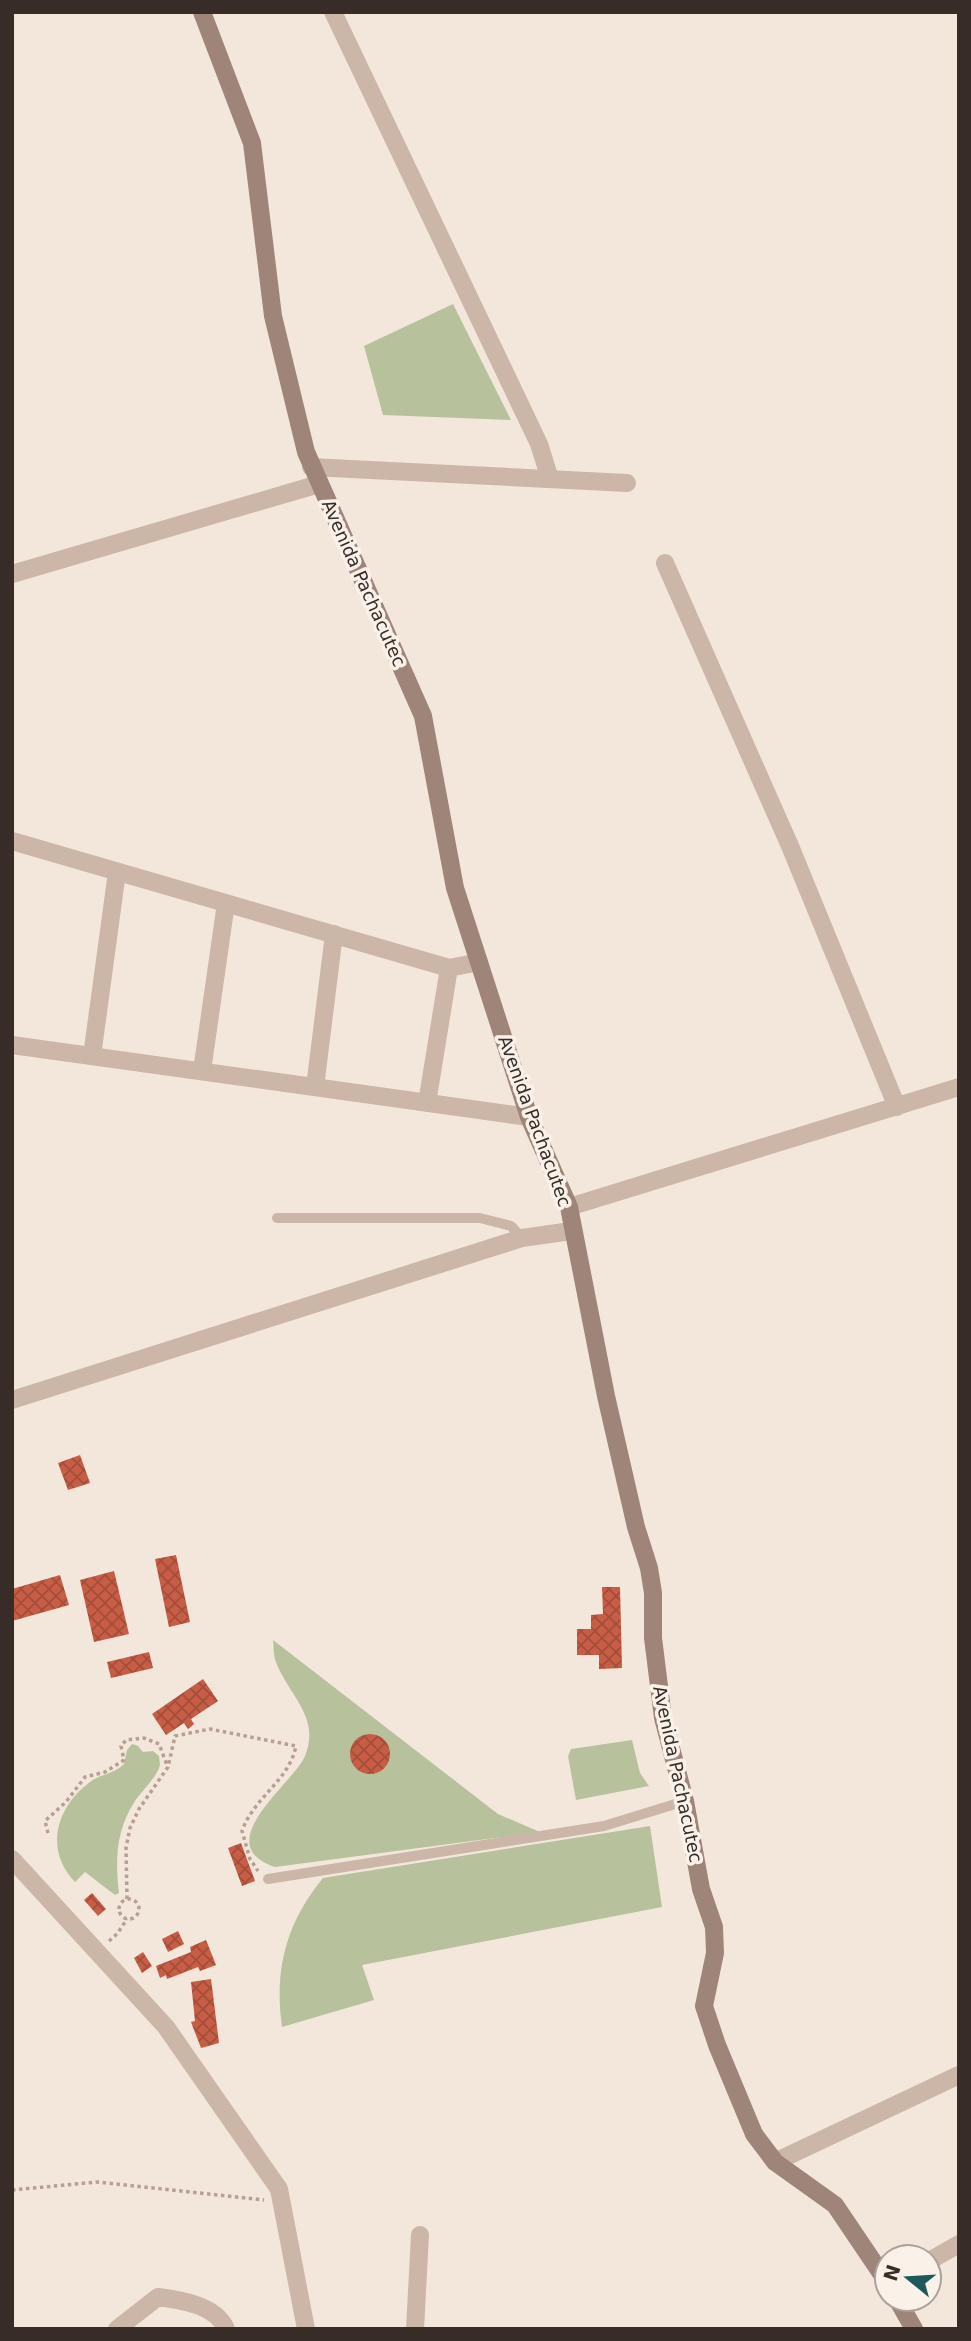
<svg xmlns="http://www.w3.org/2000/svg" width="971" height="2341" font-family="'DejaVu Sans',sans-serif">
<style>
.green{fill:#b7c29c}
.building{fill:url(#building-cross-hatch)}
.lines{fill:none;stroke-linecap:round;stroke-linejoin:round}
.path{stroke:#b79f92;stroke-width:3.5;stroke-dasharray:3.5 3.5;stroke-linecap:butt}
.service{stroke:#cbb6a8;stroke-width:10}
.minor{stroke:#cbb6a8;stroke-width:18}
.tertiary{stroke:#cbb6a8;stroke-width:18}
.secondary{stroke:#9f8479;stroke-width:18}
.labels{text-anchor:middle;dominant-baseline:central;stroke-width:7;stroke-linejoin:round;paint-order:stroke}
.street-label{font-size:18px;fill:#372c28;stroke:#faf1e9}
</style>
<defs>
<pattern id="building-cross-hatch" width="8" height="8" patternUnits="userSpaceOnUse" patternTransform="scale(1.75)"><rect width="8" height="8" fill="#c85d45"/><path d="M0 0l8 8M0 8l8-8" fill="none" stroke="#a34d3a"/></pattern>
</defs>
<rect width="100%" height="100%" fill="#f3e7dc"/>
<path class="green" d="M453,304L511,420L383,415L364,346Z
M273,1640L498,1814L540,1832L275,1867C207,1844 294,1783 305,1756C321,1716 288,1695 276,1662C273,1655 274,1647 273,1640Z
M632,1740L640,1773L649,1786L576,1800L568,1756L571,1749Z
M132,1744L138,1746L143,1752L153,1751L159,1756L160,1765C156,1779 143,1789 135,1801C116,1830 115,1860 119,1893L115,1895L85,1872L75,1882C44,1850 56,1807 90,1782C100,1774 114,1774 124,1764L127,1750Z
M650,1826L662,1907L362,1965L374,2000L282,2027C274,1970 286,1923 323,1878Z"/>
<path class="building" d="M80,1455L90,1483L68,1490L58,1463Z
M176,1555L190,1622L169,1627L155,1559Z
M114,1571L129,1634L94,1642L80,1580Z
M60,1575L69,1605L12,1621V1589Z
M602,1587H620L622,1668L599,1669V1655H577V1629H591V1615L603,1614Z
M149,1652L153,1668L111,1678L107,1662Z
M203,1679L218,1701L191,1719L194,1724L188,1729L184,1723L166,1735L152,1714Z
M350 1754a20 20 0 1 1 40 0a20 20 0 1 1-40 0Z
M241,1843L255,1881L242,1886L228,1848Z
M92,1893L106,1909L98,1916L84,1900Z
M178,1931L184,1944L168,1952L162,1939Z
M206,1940L216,1965L200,1971L198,1967L167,1979L166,1975L160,1978L156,1966L191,1952L190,1947Z
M143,1952L152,1966L142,1973L134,1958Z
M211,1979L219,2043L201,2048L191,2022L195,2021L191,1982Z"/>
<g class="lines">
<path class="path" d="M48,1833L45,1821L66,1802L85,1777L105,1772L124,1760L121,1746L126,1740L144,1738L159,1744L167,1765
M119 1909a10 10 0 1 1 20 0a10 10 0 1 1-20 0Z
M127,1899L126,1848L130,1828L139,1809L168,1767L175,1736L210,1729L296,1746C289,1781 254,1797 242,1831L250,1859L258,1871
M109,1941L117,1934L127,1919
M12,2190L97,2182L264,2200"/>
<path class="service" d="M277,1218H480L511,1226L522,1238
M268,1879L604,1826L685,1801"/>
<path class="minor" d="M333,12L539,444L550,479
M311,467L627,483
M665,563L790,846L897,1107
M12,574L319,484
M12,841L449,968L479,962
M12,1045L529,1117
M92,1056L117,872
M202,1071L226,903
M315,1087L334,934
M427,1103L449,968
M569,1207L959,1087
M12,1400L522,1238L571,1231
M775,2162L959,2075
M929,2261L959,2244
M117,2329L158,2297C181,2300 216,2305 226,2329
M415,2329L420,2235"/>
<path class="tertiary" d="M12,1859L166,2027L279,2189L306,2329"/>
<path class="secondary" d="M202,12L252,143L273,316L306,452L423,716L455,888L529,1117L569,1207L606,1396L636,1527L649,1568L653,1593V1638L663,1718L685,1801L701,1889L714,1927L715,1953L704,2006L717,2045L754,2134L775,2162L835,2205L887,2282
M897,2299L914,2329"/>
</g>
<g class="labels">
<g class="street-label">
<text transform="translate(364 583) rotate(66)">Avenida Pachacutec</text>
<text transform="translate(535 1121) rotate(70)">Avenida Pachacutec</text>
<text transform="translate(678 1774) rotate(78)">Avenida Pachacutec</text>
</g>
</g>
<rect width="971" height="2341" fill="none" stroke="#372c28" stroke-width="28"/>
<g transform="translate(908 2278) rotate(288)"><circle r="33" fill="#faf1e9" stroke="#aca29c" stroke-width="2"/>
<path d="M0-5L12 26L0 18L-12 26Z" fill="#1d595a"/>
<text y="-10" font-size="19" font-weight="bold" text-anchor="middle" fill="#372c28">N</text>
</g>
</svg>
